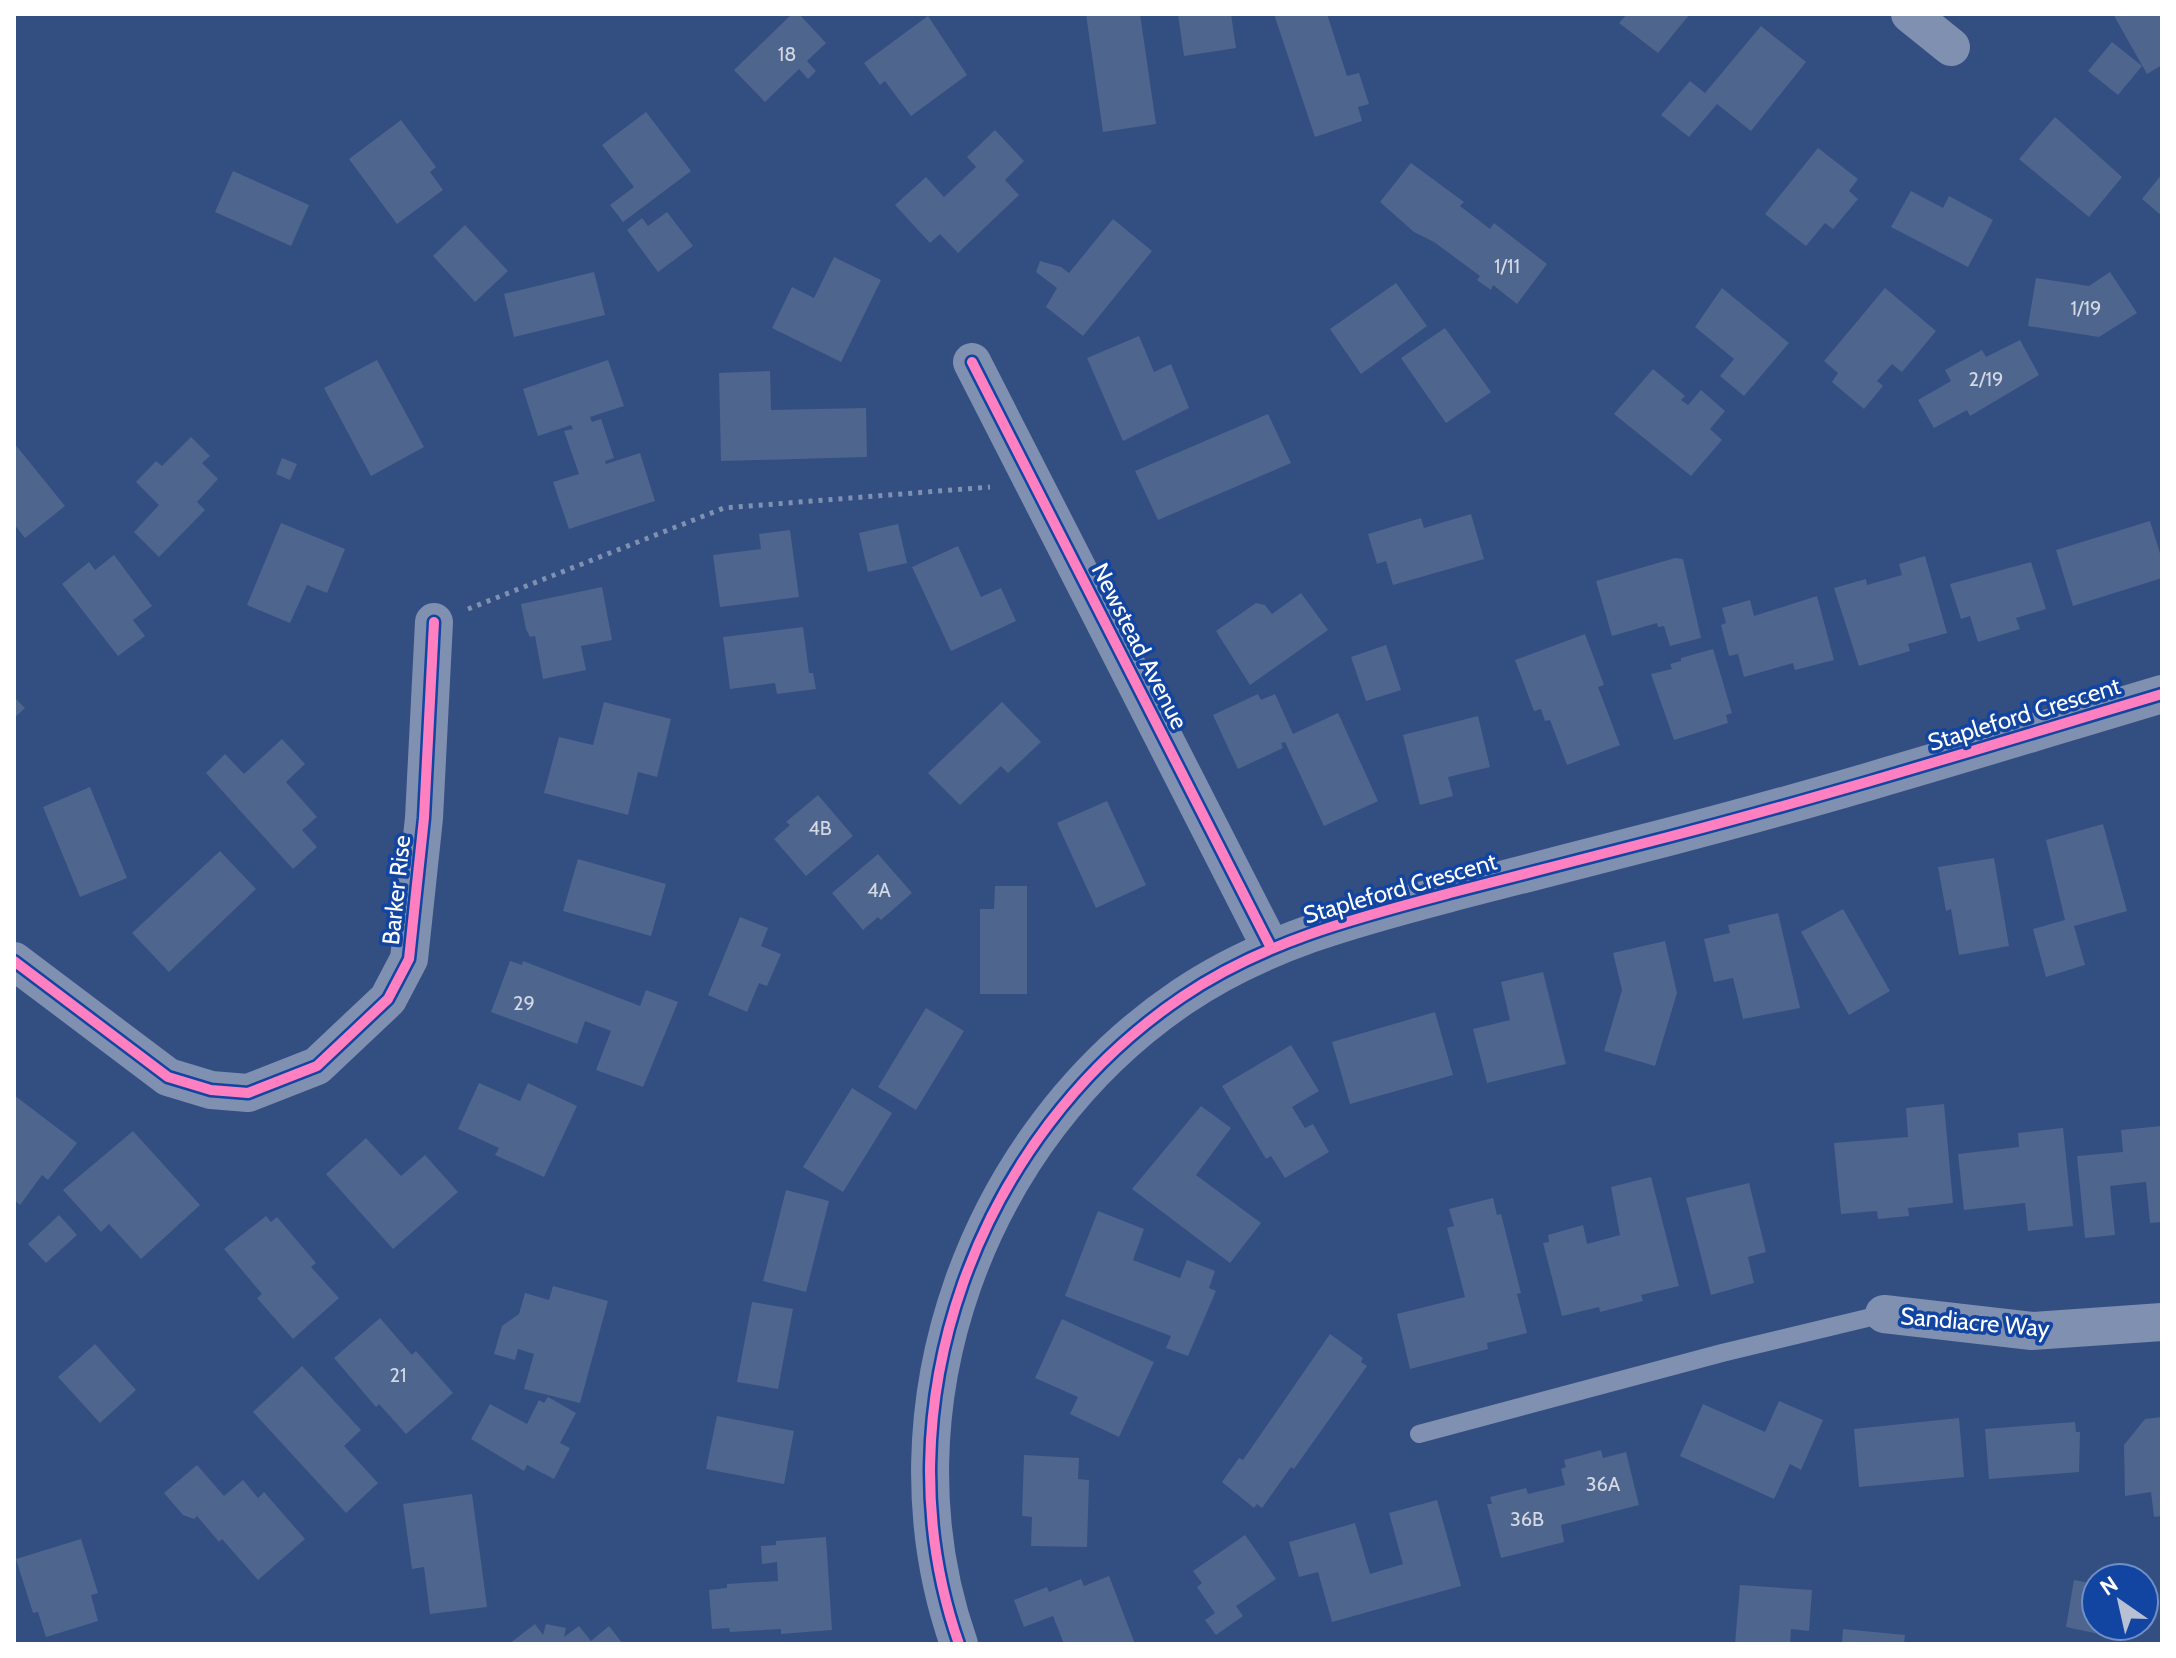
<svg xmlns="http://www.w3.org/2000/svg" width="2176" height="1658" font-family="Cabin,sans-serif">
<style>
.building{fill:#4e658e}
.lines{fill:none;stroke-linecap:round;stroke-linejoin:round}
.path{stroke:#7f90b1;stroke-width:5;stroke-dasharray:4 6;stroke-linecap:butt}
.lane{stroke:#7f90b1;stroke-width:18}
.street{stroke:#7f90b1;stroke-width:38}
.cycleway-casing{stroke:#1244a2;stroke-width:15}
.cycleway{stroke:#ff80c0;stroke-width:10}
.labels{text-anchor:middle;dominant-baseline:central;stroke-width:7;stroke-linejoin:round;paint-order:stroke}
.number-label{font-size:20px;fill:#d3d8e3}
.street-label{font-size:24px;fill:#fff;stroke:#1244a2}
</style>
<rect width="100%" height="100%" fill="#334e81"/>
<path class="building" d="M792,14H799L826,43L807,61L816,71L808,79L799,69L765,102L734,70Z
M1086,14H1140L1156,124L1103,132Z
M1178,14H1231L1236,48L1184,56Z
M1274,14H1327L1347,76L1359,73L1369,104L1358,107L1362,121L1315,137Z
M1627,14H1690L1658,53L1619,23Z
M2113,14H2162V65L2147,74Z
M928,16L967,75L911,116L885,81L880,85L864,63Z
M1761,26L1806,62L1751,131L1717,104L1689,137L1661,115L1690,81L1705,93Z
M2112,42L2142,66L2118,95L2088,71Z
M646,112L691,171L623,222L610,205L634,187L602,145Z
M2055,117L2122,177L2089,217L2019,159Z
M401,120L436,167L430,172L443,190L397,224L349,159Z
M995,130L1024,161L1005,180L1019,195L958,253L940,234L930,243L895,205L926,177L944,197L976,167L967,157Z
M1818,148L1858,179L1849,191L1858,199L1833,229L1825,223L1806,246L1765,214Z
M1411,163L1464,202L1460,206L1490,229L1494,223L1547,264L1517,304L1493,285L1491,290L1477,280L1480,276L1434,242L1414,232L1380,202Z
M233,171L309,205L291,246L215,212Z
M2162,174V216L2142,199Z
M1911,191L1943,208L1949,196L1993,220L1968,267L1891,227Z
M667,212L693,246L658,272L627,230L642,218L648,226Z
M1113,219L1152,251L1083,336L1046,307L1057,288L1036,272L1040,261L1061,267L1069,273Z
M465,225L508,271L475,302L433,256Z
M834,257L881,280L841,362L772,328L792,287L814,298Z
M594,272L605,315L514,337L504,294Z
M2110,272L2137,313L2099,337L2028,326L2036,278L2089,286Z
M1396,283L1427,326L1361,374L1330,329Z
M1722,288L1789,343L1744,396L1720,376L1734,359L1695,327Z
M1885,288L1936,331L1902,372L1892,364L1877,381L1883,386L1864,409L1832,382L1838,373L1824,361Z
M1445,328L1491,392L1446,423L1401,358Z
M1139,336L1154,372L1171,364L1189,408L1123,441L1087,358Z
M2020,340L2039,375L1970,416L1967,410L1934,428L1918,400L1951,381L1945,370L1982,350L1986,357Z
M377,360L424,447L371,476L324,388Z
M608,360L624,406L590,417L592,422L601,419L614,458L605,461L606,464L640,453L655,501L569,529L553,482L579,474L564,431L573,429L571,425L538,436L523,389Z
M1653,369L1685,396L1681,400L1688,405L1701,390L1725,411L1710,429L1722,440L1691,476L1614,414Z
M770,371L771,410L866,408L867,457L721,461L719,373Z
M1268,414L1291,463L1158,520L1135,471Z
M191,437L210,456L202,463L218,479L197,502L205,510L159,557L134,532L159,505L136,482L156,461L162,466Z
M14,443L65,506L25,538L14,524Z
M282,458L297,464L290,480L276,474Z
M1471,514L1484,559L1393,585L1386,561L1377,564L1368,534L1421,518L1424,528Z
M2150,521L2162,560V578L2073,606L2056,550Z
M281,523L345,549L327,593L307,585L290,623L247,605Z
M898,524L907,563L868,572L859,533Z
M790,530L799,597L720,607L713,555L761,549L759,534Z
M958,546L981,597L1001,588L1016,621L951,651L912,567Z
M114,555L152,606L133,620L145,636L118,656L62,584L89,562L95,570Z
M1925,556L1947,633L1908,644L1910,651L1859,666L1834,588L1866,579L1867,585L1902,575L1899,564Z
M1675,558L1683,559L1701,638L1670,646L1664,626L1658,627L1657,623L1612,636L1596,581Z
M2031,562L2046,609L2016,618L2020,629L1978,642L1970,616L1961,619L1950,584Z
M602,587L612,640L581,646L586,670L543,679L535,636L530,637L526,629L521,604Z
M1301,593L1328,630L1250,685L1216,631L1256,603L1265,605L1272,614Z
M1817,596L1834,660L1795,670L1793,663L1744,677L1738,654L1729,656L1721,625L1726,623L1722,608L1750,600L1754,616Z
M803,627L809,673H813L816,689L777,694L775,683L730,689L723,637Z
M1585,634L1604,685L1598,687L1620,745L1567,765L1550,720L1545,721L1541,709L1534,711L1515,660Z
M1386,645L1401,690L1366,701L1351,657Z
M1713,649L1732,713L1726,715L1728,723L1674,740L1651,674L1672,669L1670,664L1681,661V658Z
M1258,694L1261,700L1275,694L1293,734L1338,713L1378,801L1324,826L1285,742L1281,743L1283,748L1238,769L1213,715Z
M14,697L25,708L14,718Z
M604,702L671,719L657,777L638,772L628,815L544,793L559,737L593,745Z
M1002,702L1041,742L1008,773L1001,766L960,805L928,773Z
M1478,716L1490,767L1448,777L1453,796L1420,805L1403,735Z
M282,739L305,764L286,782L317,817L302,830L317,847L293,869L206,773L225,754L244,774Z
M90,787L127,878L80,897L43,807Z
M818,795L853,836L806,876L774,839L790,825L786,822Z
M1107,801L1146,885L1096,908L1057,823Z
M2103,824L2127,911L2074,926L2085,965L2046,977L2033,929L2065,920L2046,840Z
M220,851L256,889L169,972L132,933Z
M878,854L912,893L881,920L878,917L863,930L832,893Z
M1994,858L2009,946L1959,955L1951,909L1946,911L1938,867Z
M578,859L666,884L651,936L563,911Z
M995,886H1027V994H980V909H994Z
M1843,909L1890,991L1849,1015L1801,932Z
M1778,913L1800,1008L1743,1019L1733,978L1714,982L1704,939L1730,933L1728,925Z
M740,917L768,928L761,946L781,954L767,986L759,983L747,1012L708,995Z
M1665,941L1677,993L1655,1066L1604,1051L1622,990L1613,953Z
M510,961L522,965L523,961L640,1006L646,990L678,1002L643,1087L596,1070L611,1031L585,1021L577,1044L491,1012Z
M1543,972L1566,1064L1487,1083L1473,1029L1510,1020L1501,982Z
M926,1008L964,1031L916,1110L878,1087Z
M1435,1012L1453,1075L1350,1104L1332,1042Z
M1291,1045L1319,1091L1292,1107L1305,1128L1313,1124L1329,1152L1285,1178L1271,1156L1266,1159L1222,1086Z
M479,1083L520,1101L528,1083L577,1106L544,1177L495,1155L499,1148L458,1129Z
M852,1088L892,1113L843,1192L803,1167Z
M14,1095L77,1143L48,1180L42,1175L20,1205L14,1200Z
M1944,1104L1953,1203L1908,1208L1909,1216L1878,1219L1877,1211L1841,1214L1834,1143L1908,1137L1906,1108Z
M1201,1106L1231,1128L1196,1175L1261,1223L1230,1263L1132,1189Z
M2162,1126V1222L2150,1223L2146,1182L2110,1186L2115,1235L2085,1238L2077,1156L2123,1152L2121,1130Z
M2063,1128L2073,1226L2028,1231L2025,1203L1964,1210L1958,1154L2019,1147L2018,1133Z
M133,1131L200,1205L141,1259L109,1224L101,1232L63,1190Z
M366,1138L401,1176L425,1155L458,1192L393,1249L326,1174Z
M1651,1177L1679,1286L1641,1295L1643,1301L1600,1312L1599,1307L1562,1316L1543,1243L1549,1242L1548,1235L1583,1225L1587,1244L1620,1235L1611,1187Z
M1749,1183L1766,1252L1748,1257L1754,1283L1711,1295L1686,1198Z
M786,1190L829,1201L806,1292L763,1281Z
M1493,1198L1497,1215L1501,1214L1521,1293L1517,1294L1527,1333L1487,1343L1488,1349L1410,1369L1397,1314L1465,1297L1447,1228L1454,1226L1449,1209Z
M1098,1211L1144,1229L1133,1260L1180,1278L1187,1260L1215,1271L1209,1288L1216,1291L1188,1356L1166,1348L1171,1336L1065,1296Z
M59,1215L77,1235L46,1263L28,1244Z
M266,1216L271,1222L277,1217L316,1263L311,1267L339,1298L293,1339L257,1298L262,1294L224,1249Z
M553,1286L608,1301L580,1403L524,1389L534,1354L518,1349L515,1360L494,1354L502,1326L519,1314L525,1293L549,1300Z
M752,1302L793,1309L778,1389L737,1382Z
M380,1318L412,1355L416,1351L453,1393L406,1434L379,1404L376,1407L334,1358Z
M1062,1319L1154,1362L1119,1437L1070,1414L1078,1397L1035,1378Z
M1330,1334L1363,1358L1361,1362L1367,1366L1294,1469L1291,1467L1262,1508L1257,1504L1254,1508L1222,1482L1239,1458L1243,1460Z
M95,1344L136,1390L100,1423L58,1377Z
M302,1366L361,1430L344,1446L378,1483L346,1513L253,1412Z
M548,1397L576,1413L560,1443L570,1448L554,1479L527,1465L524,1471L471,1439L490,1404L527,1424L539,1400L544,1403Z
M1779,1401L1823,1420L1801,1470L1790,1464L1774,1499L1680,1456L1703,1404L1765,1432Z
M717,1416L794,1431L784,1484L706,1469Z
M2162,1417V1516L2154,1517L2151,1492L2125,1496L2124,1445L2145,1419Z
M1959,1418L1964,1477L1859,1487L1854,1429Z
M2075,1422L2076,1432H2080L2079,1472L1989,1479L1985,1429Z
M1601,1450L1603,1458L1626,1452L1639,1505L1561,1525L1564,1542L1501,1558L1487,1504H1492L1490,1497L1526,1488L1528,1494L1565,1485L1561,1469L1566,1467L1564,1460Z
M1024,1455L1079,1458L1078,1479L1089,1480L1087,1547L1031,1546L1032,1517L1022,1516Z
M197,1465L224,1496L243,1480L258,1498L264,1492L305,1539L258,1580L222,1539L219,1542L197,1516L194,1519L183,1515L164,1493Z
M472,1494L487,1607L430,1614L424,1567L412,1569L403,1504Z
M1437,1500L1461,1586L1332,1622L1318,1572L1299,1577L1289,1542L1355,1523L1370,1574L1403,1564L1389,1513Z
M1245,1535L1276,1579L1236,1606L1243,1616L1216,1635L1205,1620L1215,1613L1197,1587L1202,1583L1193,1571Z
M826,1537L832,1630L781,1634V1629L730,1632L729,1628L712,1629L709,1590L727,1588V1584L778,1581L777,1562L762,1564L761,1546L776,1545V1541Z
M81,1539L98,1593L91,1595L98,1621L46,1637L38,1612L33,1613L16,1559Z
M1109,1576L1135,1644H1064L1053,1616L1024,1627L1014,1600L1047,1587L1049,1592L1081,1579L1084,1586Z
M2074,1580L2096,1584V1626H2120L2118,1638L2066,1627Z
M1740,1585L1812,1590L1809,1631L1791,1629L1790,1644H1735Z
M535,1624L543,1635L546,1624L566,1628L564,1637L579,1626L591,1641L609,1626L623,1644H509Z
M1843,1629L1905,1635L1904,1644H1842Z"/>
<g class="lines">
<path class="path" d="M468,609L724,508L990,487"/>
<path class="lane" d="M1419,1434L1722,1353L1884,1314"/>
<path class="street" d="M1910,14L1951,47
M972,362L1271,948
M14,961L168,1077L211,1090L248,1093L317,1066L388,999L409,959L424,818L434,622
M1884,1314L2032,1331L2162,1322
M959,1644C876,1408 978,1135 1182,997C1264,941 1359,917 1454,892C1525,874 1597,855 1668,837C1834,794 1998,743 2162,694"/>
<defs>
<path id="cycleway" d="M972,362L1271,948
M14,961L168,1077L211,1090L248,1093L317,1066L388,999L409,959L424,818L434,622
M959,1644C876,1408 978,1135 1182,997C1264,941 1359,917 1454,892C1525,874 1597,855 1668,837C1834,794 1998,743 2162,694"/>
</defs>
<use href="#cycleway" class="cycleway-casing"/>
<use href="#cycleway" class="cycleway"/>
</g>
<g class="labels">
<g class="number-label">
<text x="787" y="54">18</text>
<text x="1507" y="266">1/11</text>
<text x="2086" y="308">1/19</text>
<text x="1986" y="379">2/19</text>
<text x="820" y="828">4B</text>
<text x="879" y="890">4A</text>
<text x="524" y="1003">29</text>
<text x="398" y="1375">21</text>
<text x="1603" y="1484">36A</text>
<text x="1527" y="1519">36B</text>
</g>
<g class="street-label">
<text transform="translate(1140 646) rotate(63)">Newstead Avenue</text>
<text transform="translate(2024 714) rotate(-17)">Stapleford Crescent</text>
<text transform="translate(1400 888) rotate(-16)">Stapleford Crescent</text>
<text transform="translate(396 890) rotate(-84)">Barker Rise</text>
<text transform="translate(1975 1322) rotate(5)">Sandiacre Way</text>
</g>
</g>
<rect width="2176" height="1658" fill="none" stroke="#ffffff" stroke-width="32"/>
<g transform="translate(2120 1602) rotate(326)"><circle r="38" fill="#1244a2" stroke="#718fc7" stroke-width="2"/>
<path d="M0-6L14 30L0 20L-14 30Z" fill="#b8c1d3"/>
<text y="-12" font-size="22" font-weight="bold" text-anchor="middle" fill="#ffffff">N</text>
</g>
</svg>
